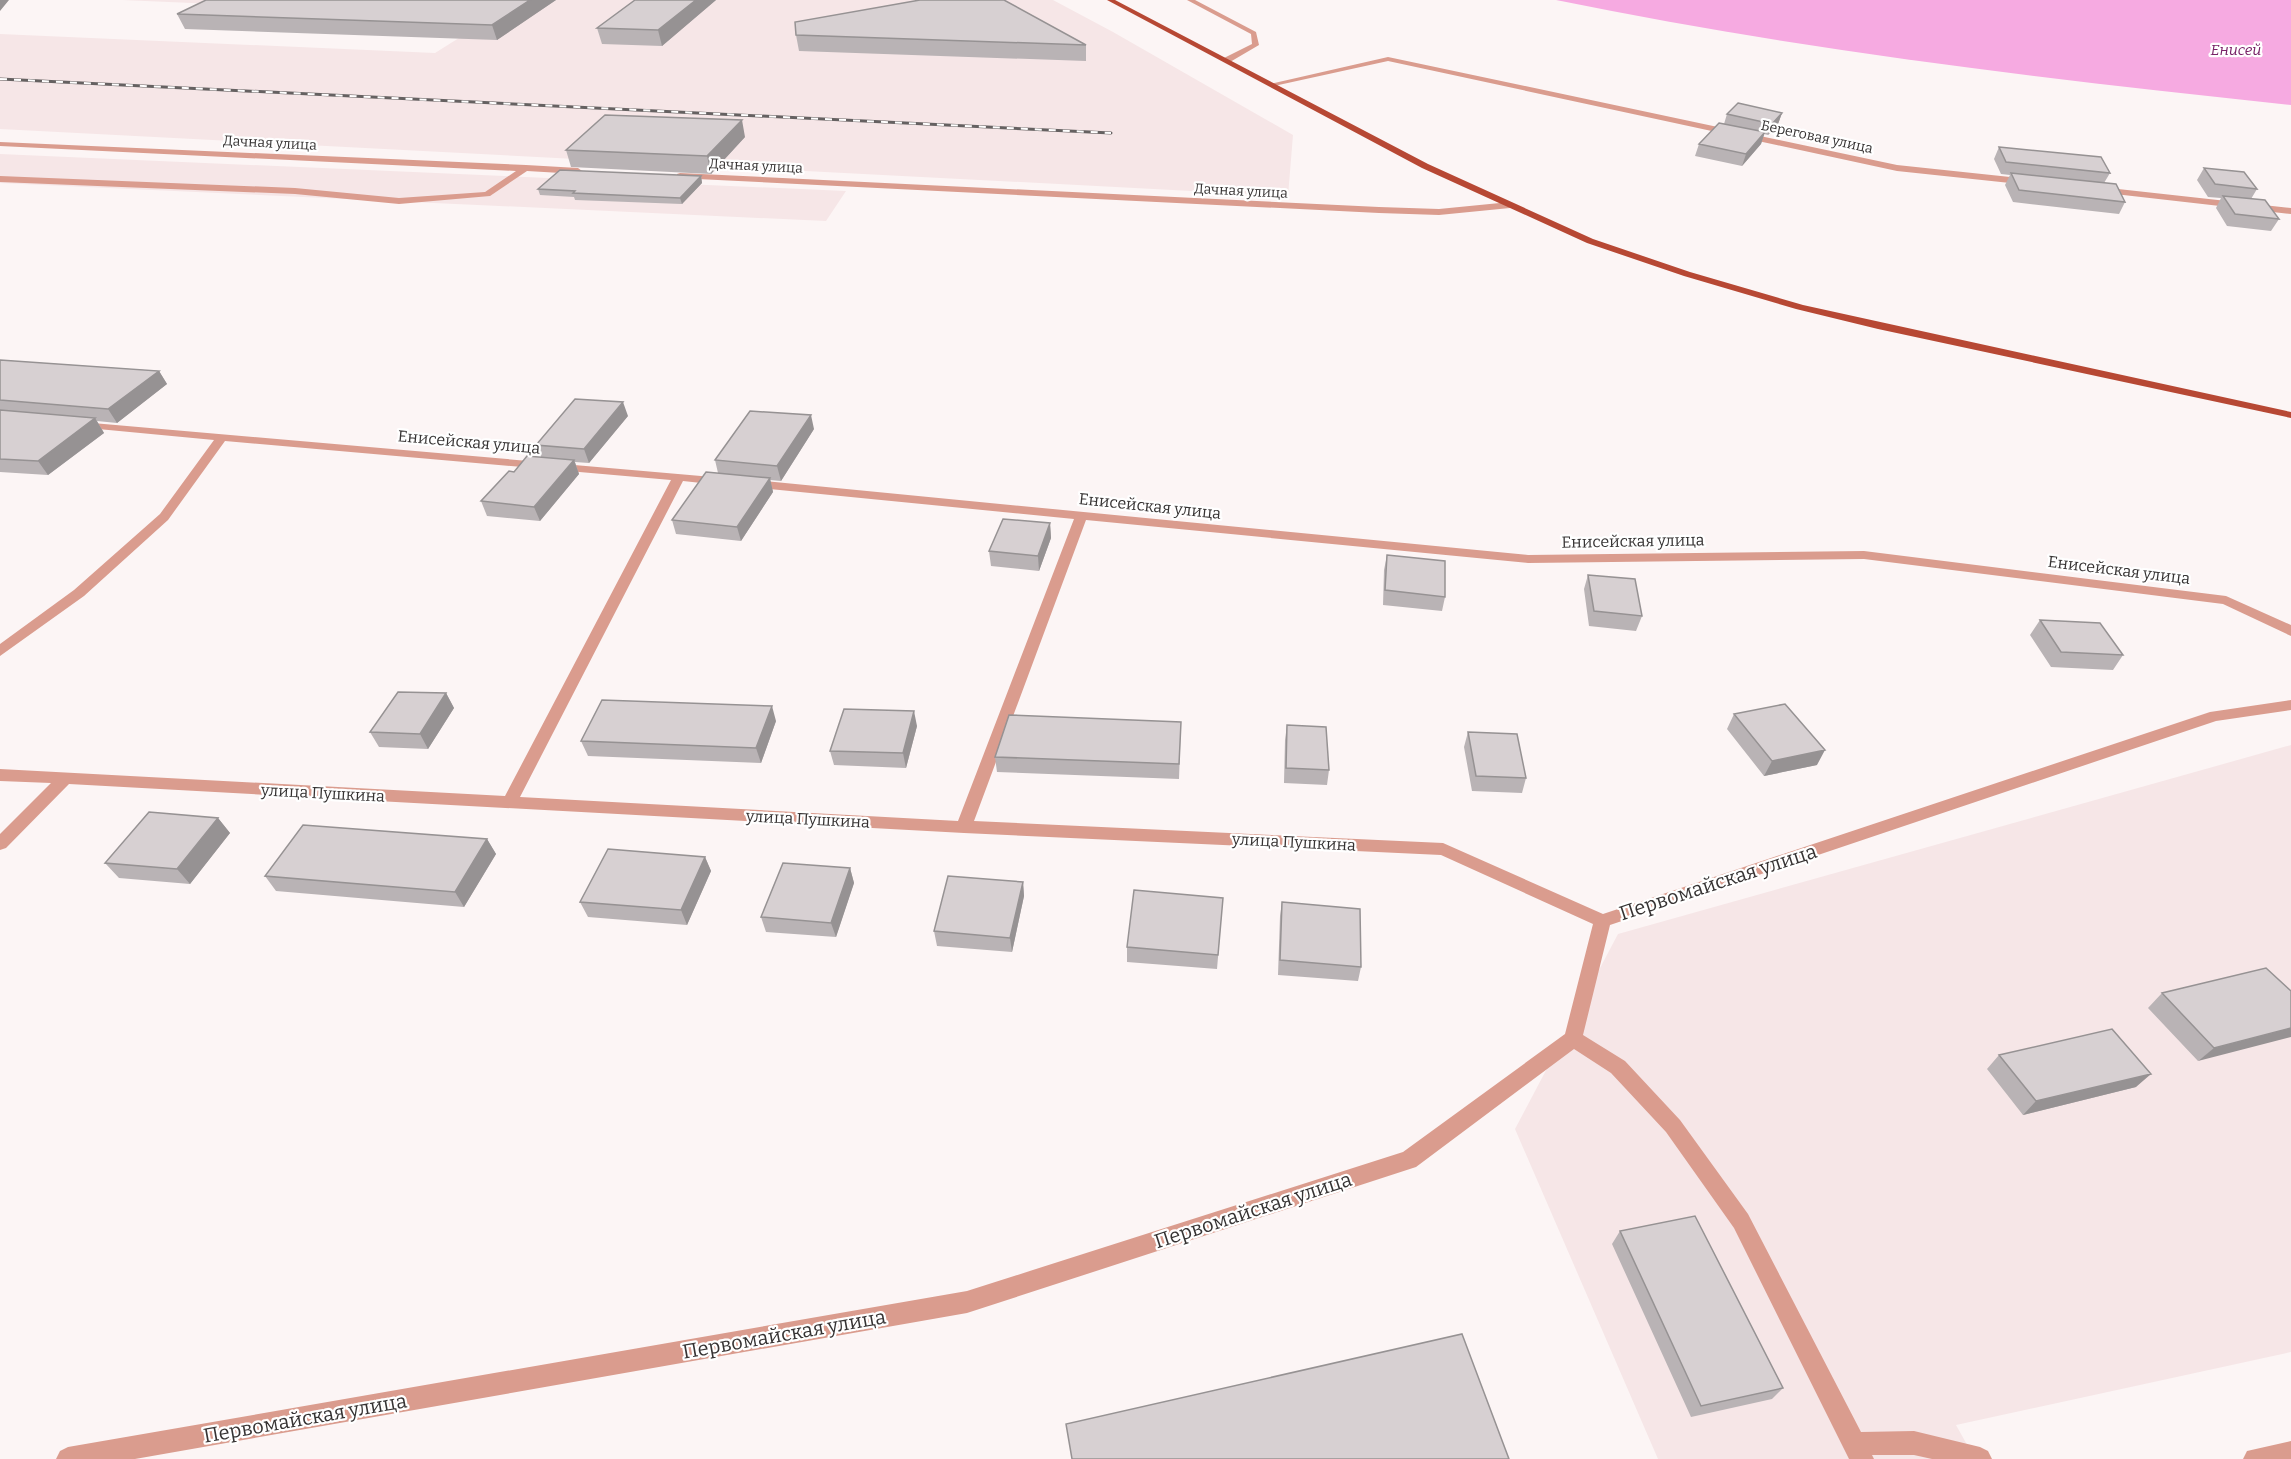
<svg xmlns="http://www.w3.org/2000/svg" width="2291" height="1459" font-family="Bitter,serif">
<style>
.built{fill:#f6e6e7}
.water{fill:#f6aae1}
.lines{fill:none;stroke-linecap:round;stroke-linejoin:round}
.minor{fill:#da9c8e;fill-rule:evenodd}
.major{fill:#b74834;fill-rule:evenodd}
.rail-casing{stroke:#656161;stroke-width:3}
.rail{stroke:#fff;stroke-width:2;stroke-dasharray:7;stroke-linecap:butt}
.wall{fill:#b9b3b5}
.shaded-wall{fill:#969293}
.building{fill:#d7d0d2;stroke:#969293;stroke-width:1.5}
.labels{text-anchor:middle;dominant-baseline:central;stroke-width:4.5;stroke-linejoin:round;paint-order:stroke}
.far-street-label{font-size:14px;fill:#363333;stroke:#fff}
.far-water-label{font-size:15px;font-style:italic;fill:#782267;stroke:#fff}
.street-label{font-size:16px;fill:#363333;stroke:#fff}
.near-street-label{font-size:20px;fill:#363333;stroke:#fff}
</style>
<rect width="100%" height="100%" fill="#fcf5f5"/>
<path class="built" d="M1053,0L1113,32L1293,135L1288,196L0,129V34L435,53L494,16L122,0Z
M0,154L846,191L826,221L0,183Z
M2291,745V1352L1956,1425L1975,1459H1658L1515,1129L1618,934Z"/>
<path class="water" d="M1556,0H2291V105C2045,79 1799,50 1556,0Z"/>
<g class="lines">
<path class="minor" d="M1187,0H1195L1256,32L1259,45L1230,62H1224V58L1252,44L1251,34Z
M1388,57L1897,165L2029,179L2033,182L2029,185L1897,171L1388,61L1274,86L1270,84Z
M0,142L526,165L578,168L582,171L578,174L527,171L490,196L399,204L295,194L0,182V176L295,188L399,198L485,192L516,171L0,146Z
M680,173L1379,207L1439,209L1510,202L1514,205L1510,208L1439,215L1379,213L677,178V174Z
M2100,187L2291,208V214L2097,192V188Z
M81,422L724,478V484L720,485L683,481L520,797L958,821L1074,519L749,487V481L753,480L1528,555L1864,551L2226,596L2291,625V636L2223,604L1864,559L1528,563L1086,520L974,821L1443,843L1603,914L2210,712L2291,700V710L2216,721L1610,925L1583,1035L1625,1061L1680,1120L1748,1214L1861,1432L1914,1431L1980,1447L1988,1451L1992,1459H1932L1914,1455H1872L1874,1459H1849L1734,1228L1666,1132L1611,1073L1574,1049L1416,1167L967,1313L135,1459H56L60,1451L68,1447L967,1291L1403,1152L1565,1034L1593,924L1441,855L964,833L69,784L6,848L0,850V834L51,783L0,781V769L505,796L671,480L225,441L168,520L84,596L0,656V644L74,590L160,514L214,440L77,427V423Z
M2291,1441V1459H2243L2247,1451Z"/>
<path class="major" d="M1107,0H1115L1428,164L1593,239L1690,272L1803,305L2291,412V418L1878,329L1796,309L1684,276L1587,243L1422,168Z"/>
<defs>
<path id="rail" d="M0,79L1111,133"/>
</defs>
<use href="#rail" class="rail-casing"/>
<use href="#rail" class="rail"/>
</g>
<path class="wall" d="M556,0L497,40L185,29L177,14Z
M635,0H716L662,46L602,44L597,28Z
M796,35L1086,45V61L799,51Z
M1782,113L1778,124L1768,135L1764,134L1761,144L1742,166L1695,156L1699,144L1724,124L1727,114Z
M745,137L711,174L571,167L566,150Z
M1999,147L2110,173L2104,183L2125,202L2119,214L2013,202L2005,185L2010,175L2001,174L1994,159Z
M2204,168L2257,189L2251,199L2279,219L2271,231L2227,226L2216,208L2221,198L2208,197L2197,180Z
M701,176L702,183L682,204L575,200L574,197L540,195L538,189Z
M0,360L159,371L167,384L117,423L97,421L104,433L48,475L0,472Z
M628,416L589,463L575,462L579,474L540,521L487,516L481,501L514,472L541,457L536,445Z
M814,429L781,481L770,480L773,492L741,541L676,534L672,520L718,473L715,460Z
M1050,523L1051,538L1039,571L991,566L989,551Z
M1387,555L1445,597L1442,611L1383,605L1384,570Z
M1588,575L1642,616L1636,631L1589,626L1584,589Z
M2040,620L2123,655L2113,670L2051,667L2030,635Z
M446,693L454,708L428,749L379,747L370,732Z
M1734,714L1817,765L1764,776L1727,729Z
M776,721L761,763L588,756L581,741Z
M1181,722L1179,779L997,772L995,757Z
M1287,725L1329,770L1327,785L1284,783L1285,740Z
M917,726L906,768L834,765L830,751Z
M1468,732L1526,778L1522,793L1472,791L1464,747Z
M218,818L230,833L190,884L119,878L105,863Z
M487,839L496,854L464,907L276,891L265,876Z
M705,857L711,871L687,925L588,917L580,902Z
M850,868L854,883L836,937L766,932L761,917Z
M1023,882L1024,896L1012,952L937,946L934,931Z
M1223,898L1217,969L1127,962V947Z
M1282,902L1361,967L1358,981L1278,975L1280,916Z
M2291,991L2198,1061L2148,1008L2162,993Z
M1999,1055L2136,1087L2023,1115L1987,1069Z
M1620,1231L1783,1388L1772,1399L1691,1417L1612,1244Z"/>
<path class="shaded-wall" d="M0,0H9L0,11Z
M530,0H556L497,40L492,25Z
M696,0H716L662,46L658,30Z
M1782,113L1778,124L1768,135L1772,124Z
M742,120L745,137L711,174L707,156Z
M1765,132L1761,144L1742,166L1746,154Z
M701,176L702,183L682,204L680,198Z
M159,371L167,384L117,423L108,409Z
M623,402L628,416L589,463L584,449Z
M811,415L814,429L781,481L777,466Z
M95,418L104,433L48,475L38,461Z
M574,460L579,474L540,521L534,507Z
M770,478L773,492L741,541L737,527Z
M1050,523L1051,538L1039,571L1038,556Z
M446,693L454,708L428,749L420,734Z
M772,706L776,721L761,763L756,748Z
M914,711L917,726L906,768L903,753Z
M1825,750L1817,765L1764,776L1772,761Z
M218,818L230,833L190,884L177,869Z
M487,839L496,854L464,907L455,892Z
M705,857L711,871L687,925L681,910Z
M850,868L854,883L836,937L831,923Z
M1023,882L1024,896L1012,952L1010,938Z
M2291,1028V1037L2198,1061L2214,1048Z
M2151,1074L2136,1087L2023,1115L2036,1101Z"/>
<path class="building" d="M206,0H530L492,25L177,14Z
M635,0H696L658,30L597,28Z
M920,0H1004L1086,45L796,35L795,22Z
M1738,103L1782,113L1772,124L1727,114Z
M605,115L742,120L707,156L566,150Z
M1719,123L1765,132L1746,154L1699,144Z
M1999,147L2101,157L2110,173L2006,162Z
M2204,168L2244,172L2257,189L2215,184Z
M560,170L701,176L680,198L573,193L575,191L538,189Z
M2011,173L2116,184L2125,202L2019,190Z
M2223,196L2265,200L2279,219L2235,214Z
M0,360L159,371L108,409L0,400Z
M575,399L623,402L584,449L536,445Z
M0,410L95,418L38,461L0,459Z
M750,411L811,415L777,466L715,460Z
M527,456L574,460L534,507L481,501L509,471L514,472Z
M706,472L770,478L737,527L672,520Z
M1003,519L1050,523L1038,556L989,551Z
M1387,555L1445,561V597L1385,590Z
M1588,575L1635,579L1642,616L1594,611Z
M2040,620L2100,623L2123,655L2061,652Z
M398,692L446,693L420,734L370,732Z
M602,700L772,706L756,748L581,741Z
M1785,704L1825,750L1772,761L1734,714Z
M844,709L914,711L903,753L830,751Z
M1009,715L1181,722L1179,764L995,757Z
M1287,725L1326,727L1329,770L1286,768Z
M1468,732L1517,734L1526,778L1476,776Z
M149,812L218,818L177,869L105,863Z
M303,825L487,839L455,892L265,876Z
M608,849L705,857L681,910L580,902Z
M783,863L850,868L831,923L761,917Z
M948,876L1023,882L1010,938L934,931Z
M1134,890L1223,898L1218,955L1127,947Z
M1282,902L1360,909L1361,967L1280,960Z
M2266,968L2291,991V1028L2214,1048L2162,993Z
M2112,1029L2151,1074L2036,1101L1999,1055Z
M1695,1216L1783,1388L1701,1406L1620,1231Z
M1462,1334L1509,1459H1072L1066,1424Z"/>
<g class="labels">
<g class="far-street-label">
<text transform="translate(1817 137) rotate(12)">Береговая улица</text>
<text transform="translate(270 143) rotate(3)">Дачная улица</text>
<text transform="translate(756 166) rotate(3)">Дачная улица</text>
<text transform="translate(1241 191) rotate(3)">Дачная улица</text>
</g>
<g class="far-water-label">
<text x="2236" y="50">Енисей</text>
</g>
<g class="street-label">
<text transform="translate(469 442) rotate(5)">Енисейская улица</text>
<text transform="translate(1150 506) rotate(6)">Енисейская улица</text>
<text transform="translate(1633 541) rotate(-1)">Енисейская улица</text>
<text transform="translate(2119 570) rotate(7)">Енисейская улица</text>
<text transform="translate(323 793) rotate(3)">улица Пушкина</text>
<text transform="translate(808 819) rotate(3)">улица Пушкина</text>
<text transform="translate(1294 842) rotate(3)">улица Пушкина</text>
</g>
<g class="near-street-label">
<text transform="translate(1718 882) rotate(-18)">Первомайская улица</text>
<text transform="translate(1253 1210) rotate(-18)">Первомайская улица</text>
<text transform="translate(784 1334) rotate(-10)">Первомайская улица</text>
<text transform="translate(305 1418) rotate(-10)">Первомайская улица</text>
</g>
</g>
</svg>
